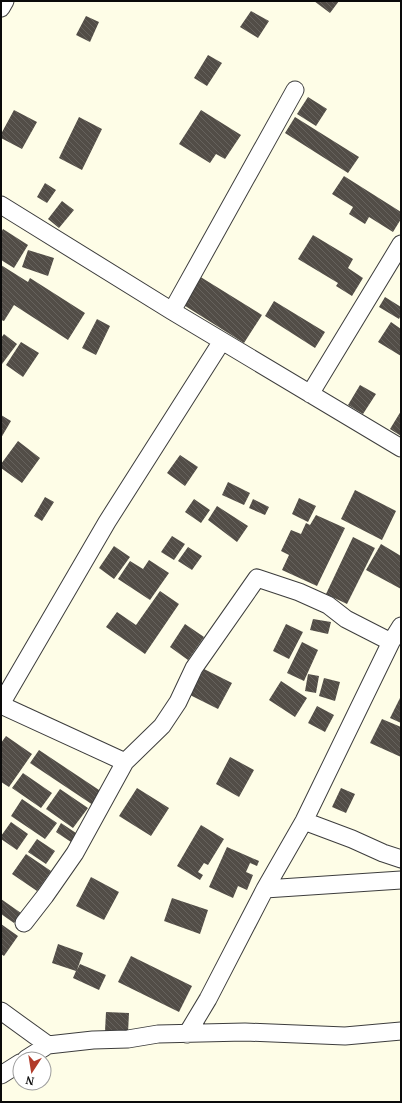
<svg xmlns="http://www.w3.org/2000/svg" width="402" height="1103" font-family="'PT Serif',serif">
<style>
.building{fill:url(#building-back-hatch)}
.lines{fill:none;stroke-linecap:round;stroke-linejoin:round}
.minor-casing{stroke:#3d3d3d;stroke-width:19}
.minor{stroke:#fff;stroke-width:17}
</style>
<defs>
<pattern id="building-back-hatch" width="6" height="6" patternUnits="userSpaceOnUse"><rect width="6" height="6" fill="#524d47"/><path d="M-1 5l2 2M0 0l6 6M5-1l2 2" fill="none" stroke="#66625d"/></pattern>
</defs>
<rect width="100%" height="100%" fill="#fefde7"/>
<path class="building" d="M314,1H339L330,13Z
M251,11L269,21L258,38L240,27Z
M86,16L99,22L90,42L76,35Z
M208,55L222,63L207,86L194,78Z
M308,97L327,109L316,126L297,114Z
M14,110L37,122L22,149L1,138V134Z
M201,110L241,135L225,159L216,154L210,163L179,144Z
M79,117L102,129L82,170L59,158Z
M295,117L359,157L348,173L285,133Z
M344,176L401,212V219L393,232L369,217L365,224L349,214L353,207L332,194Z
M45,183L56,190L47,203L37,197Z
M62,201L74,210L59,228L48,219Z
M3,229L28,245L14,268L1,260V232Z
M313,235L353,259L348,268L363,278L352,296L336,286L338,283L298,259Z
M28,250L54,258L48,276L22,267Z
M1,265L28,282L30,278L85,313L68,340L14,305L4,321L1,320Z
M199,276L262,315L244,343L182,304Z
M385,297L401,307V315L399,319L379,307Z
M274,301L325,332L315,348L265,316Z
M97,319L110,326L96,355L82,348Z
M391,322L401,329V356L378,342Z
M4,334L17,344L2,364L1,363V338Z
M21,342L39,353L23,377L6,365Z
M360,385L376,394L363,414L348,405Z
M401,411V436L390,429Z
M1,415L11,421L1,438Z
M18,441L40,458L22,483L1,468V464Z
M180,455L198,467L185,486L167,473Z
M228,482L250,493L244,505L222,495Z
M355,490L396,511L382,540L341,519Z
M45,497L54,502L42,521L34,516Z
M299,498L316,506L308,522L292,514Z
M194,499L210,510L201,523L185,512Z
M253,499L269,507L265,515L249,508Z
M217,506L248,526L237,542L208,520Z
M316,515L345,528L317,586L282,570L289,555L281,551L291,530L301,534L306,523L310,525Z
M172,536L185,544L174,560L161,552Z
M353,537L375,548L347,604L326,594Z
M381,544L401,556V589L366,570Z
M114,546L130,557L114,579L99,568Z
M188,547L202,556L192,570L178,561Z
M149,560L169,573L150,600L118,579L130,561L143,569Z
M160,591L179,604L145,654L106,627L117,612L136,625Z
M313,619L331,622L328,634L310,630Z
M185,624L204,637L188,660L170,647Z
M286,624L303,632L289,659L273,651Z
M302,642L318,650L304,681L287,673Z
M204,669L232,683L218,709L190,695Z
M308,674L319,676L316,693L305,691Z
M324,678L340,682L335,701L319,696Z
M281,681L307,698L295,717L269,700Z
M400,698L401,699V723L390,718Z
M317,706L334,715L325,732L308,723Z
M382,719L401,727V757L370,743Z
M6,736L32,754L9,787L1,782V743Z
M39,750L102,792L93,805L30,763Z
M230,757L254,770L239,797L216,784Z
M23,773L52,793L41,808L12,788Z
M137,788L169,808L151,836L119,816Z
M341,788L355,794L346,813L332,807Z
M60,789L88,808L73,828L46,809Z
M22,799L57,823L45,839L11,816Z
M11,822L28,834L17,850L1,839V836Z
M61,823L76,833L71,842L56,832Z
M201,825L224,839L208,865L204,863L198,872L203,875L200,880L177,866Z
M37,839L55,851L46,864L28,852Z
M227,847L259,861L257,866L250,863L246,872L253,875L247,890L238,886L233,898L209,887Z
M26,854L51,871L37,891L12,874Z
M91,877L119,892L104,920L76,906Z
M172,898L208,910L200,934L164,921Z
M1,899L21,913L14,923L1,914Z
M1,924L18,936L4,956L1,954Z
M58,944L83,953L77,970L80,964L106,975L99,990L73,978L76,971L52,963Z
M131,956L192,986L179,1012L118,982Z
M106,1012L129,1013L128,1033L105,1031Z"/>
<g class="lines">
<defs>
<path id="minor" d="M1,8L5,1
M1,205L172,311L401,448
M172,311L295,90
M310,394L401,244
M1,704L107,522L222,341
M1,705L125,762
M304,821L352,839L383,853L401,859
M265,889L401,880
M24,923L45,896L75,853L125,762L162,726L178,702L194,668L257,578L299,592L328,605L346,619L391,642
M1,1011L48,1045
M187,1034L208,999L265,889L304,821L391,642L401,626
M26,1059L48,1045L93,1040L128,1039L158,1034L245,1032L345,1036L401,1031
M1,1075L20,1063"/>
</defs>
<use href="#minor" class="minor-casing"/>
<use href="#minor" class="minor"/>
</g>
<rect width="402" height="1103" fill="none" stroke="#0a0a0a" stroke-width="4"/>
<g transform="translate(32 1071) rotate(192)"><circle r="19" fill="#ffffff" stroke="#9d9d9d"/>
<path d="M0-3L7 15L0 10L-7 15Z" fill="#b23b2a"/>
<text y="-6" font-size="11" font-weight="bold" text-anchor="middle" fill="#0a0a0a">N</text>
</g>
</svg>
